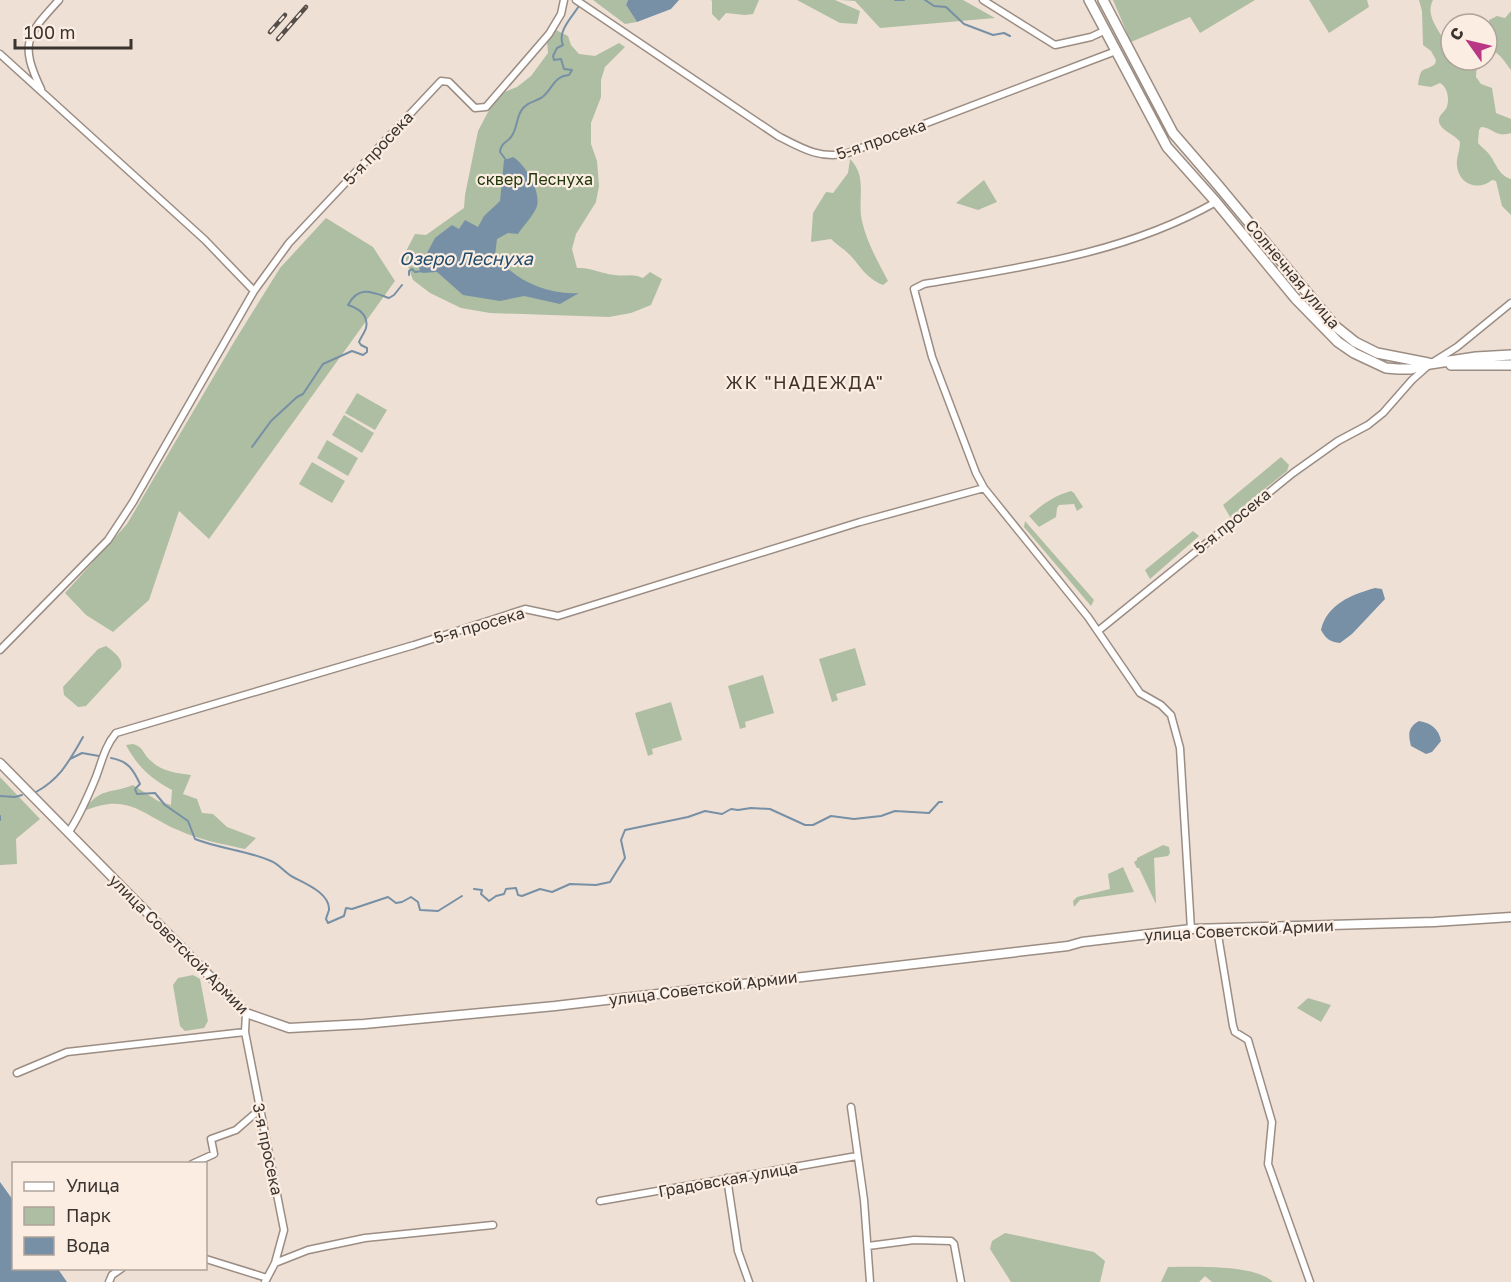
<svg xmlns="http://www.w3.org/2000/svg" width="1511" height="1282" font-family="'Golos Text',sans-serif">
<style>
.green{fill:#aebea2}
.water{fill:#7790a5}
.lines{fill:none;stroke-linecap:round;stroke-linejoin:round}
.stream{stroke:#7790a5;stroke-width:2}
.minor-casing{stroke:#9b8d83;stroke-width:9}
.tertiary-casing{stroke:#9b8d83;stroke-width:11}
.secondary-casing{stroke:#9b8d83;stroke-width:12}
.minor{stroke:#fff;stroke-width:6}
.tertiary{stroke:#fff;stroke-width:8}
.secondary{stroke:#fff;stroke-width:9}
.rail-casing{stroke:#554d48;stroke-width:4.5}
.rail{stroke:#fcede2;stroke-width:2;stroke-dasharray:7;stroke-linecap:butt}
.labels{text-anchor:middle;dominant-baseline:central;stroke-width:4.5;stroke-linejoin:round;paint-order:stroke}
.street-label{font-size:16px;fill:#3a3430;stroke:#fcede2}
.park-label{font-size:16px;fill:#22380c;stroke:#fcede2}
.water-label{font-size:18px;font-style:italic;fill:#1f4b6b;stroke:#fcede2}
.neighbourhood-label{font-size:18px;letter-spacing:1.5px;fill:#3f342b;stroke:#fcede2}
</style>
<rect width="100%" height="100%" fill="#efe0d5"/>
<path class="green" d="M593,0H628L626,5L637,22L625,24Z
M711,0H759L753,14L745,15L726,13L719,21L712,14V1Z
M797,0H835L860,11L857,24L840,23Z
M840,0H963L995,18L880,28L855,1Z
M1113,0H1255L1200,33L1190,17L1131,42Z
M1309,0H1367L1369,7L1329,33Z
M1419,0H1433C1422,21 1451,39 1451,60L1460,64L1464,60H1477L1476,77L1481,84L1492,88L1496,113L1511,119V133C1494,138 1495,128 1481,127L1479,130L1478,143C1481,147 1486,150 1489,154C1496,163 1498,175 1511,179V215L1502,206L1496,181L1492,180C1479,191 1459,185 1457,166C1456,159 1460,150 1460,142C1455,134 1441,131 1439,122C1438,116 1443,113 1446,109C1450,101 1448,87 1440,83L1431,87L1418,85C1421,64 1423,73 1435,64L1436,60L1431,51L1423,45L1422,11Z
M1511,11V70C1504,62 1499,49 1487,52V39L1490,36L1491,28L1489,20L1497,16L1505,18Z
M554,29L568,36L571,45L579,54L595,56L619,43L625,47L605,67L601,80V97L591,123V144L597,161L599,186L596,202L576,234L572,249L577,268C591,267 602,274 615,275C627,277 629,273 643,278L650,272L662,279L651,305L631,313L609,317L490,313L461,308L430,293L413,280L404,255L415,234L426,235L464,208L465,195L478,131L497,95L517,87L531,76L548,53L547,41Z
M850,159C868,177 857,199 862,221C867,243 878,262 888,281L883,285C866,278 861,267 850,255C844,249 837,245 831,239L811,242L813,213L826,192L833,193L848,173Z
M984,180L997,202L978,210L956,203Z
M326,218L373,247L395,281L209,539L179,511L149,600L113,632L86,615L65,593L127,524L234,342L280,268Z
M357,393L387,410L375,430L345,413Z
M344,415L374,433L362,453L332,435Z
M327,440L358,458L348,476L317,458Z
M1281,457L1289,465L1287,471L1230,517L1223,505Z
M312,462L345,481L332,503L299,484Z
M1071,491L1074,493L1083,507L1077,511L1074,504L1059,505L1057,508L1056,517L1039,527L1029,516C1042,505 1053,496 1071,491Z
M1025,521L1094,600L1091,606L1024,527Z
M1193,531L1199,536L1150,579L1145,570Z
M106,646C113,651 124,659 121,668L86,706L78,707L64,695L63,687L98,649Z
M855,648L866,685L836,694L838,700L832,702L819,659Z
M763,675L774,713L745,722L746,727L740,729L728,686Z
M671,702L682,740L652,749L653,754L648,756L635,713Z
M133,744C145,748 142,753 150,760C162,772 176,773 191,775L183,794L197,799L202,813L213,814L227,827L256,838L245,849C223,844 199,840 178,830C141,814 128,792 84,811C99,787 111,794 133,785L158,801L171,805L172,790C151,779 137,766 126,745Z
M0,777L40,819L16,839L17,864L0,865Z
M1163,845L1169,847L1170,853L1168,856L1154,858L1156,904L1139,868H1137L1134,862L1137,860V858Z
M1123,867L1134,892L1080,900L1074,907L1073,901L1077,897L1110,889L1108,874Z
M193,975L200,979L208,1021L204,1028L185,1031L180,1026L173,985L178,978Z
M1308,998L1331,1005L1321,1022L1297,1008Z
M1005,1233L1094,1252L1105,1261L1100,1282H1011L990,1249L992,1241Z
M1168,1267C1193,1267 1255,1264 1273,1282H1212L1205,1276L1199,1282H1161Z"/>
<path class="water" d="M628,0H679L671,9L637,22L626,5Z
M513,157C525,164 541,191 537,206C534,215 523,226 518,234L508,233L497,239L495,255C515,281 547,295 579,293L560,304L524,296L500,301L463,295L437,272L422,273L419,268L435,238L452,225L459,229L465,220L478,227L484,216L500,201L504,160Z
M1375,588L1382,589L1385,599L1352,634L1340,643C1330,642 1326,639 1321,630C1327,604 1351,595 1375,588Z
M1419,721C1431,723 1439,729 1441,741L1432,752L1426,754L1411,746C1408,734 1408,727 1419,721Z
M0,1182L13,1200L14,1268L58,1269L67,1282H0Z"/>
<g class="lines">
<path class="stream" d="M895,0H904
M925,0L934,6L946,7L964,24L993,35L1004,33L1010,36
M506,160L500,152C501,143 506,143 511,137C517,129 516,120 521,111C526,103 533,102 541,98C552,91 553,76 569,75L572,70L564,69L561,59L554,60L553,56L557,48L563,45C557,32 571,18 579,6
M409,275V271L412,269L415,272L422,271
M252,447L271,421L297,397L303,394L323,364L352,351L363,355L367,352V348L361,345L359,342C361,337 365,332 366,328C369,315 358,308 348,305C359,285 372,292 389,298L394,295L402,285
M111,758C128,761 133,769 140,784L135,789L137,794L155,793L165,805L188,821L195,839C220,849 246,850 271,861C279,864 285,873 293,877C304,883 330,893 329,910C328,913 327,915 326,919L328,923L344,916L346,908L352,909L388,897L396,903L402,902L411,897L418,902L420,910L438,911L462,896
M70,759L82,753L99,756
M36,792C61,778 69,761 83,737
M0,796L15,797L22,795
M0,816V820
M474,889L482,890L481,894L489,901L496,896L504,894L506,889L516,888L518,895L522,896L540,889L552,892L570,884L596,885L610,882L625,858L621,840L625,830L688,817L705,811L722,814L731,809L738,810L751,808L770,809L805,825H813L831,816L854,819L881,816L895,811L929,813L939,802H942"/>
<defs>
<path id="minor" d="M576,0L778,136C801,148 821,160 848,153L1116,51
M983,0L1055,45L1091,37L1106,30
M0,54L205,240L254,291
M41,89C19,43 27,35 59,0
M1098,631L1293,473L1338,441L1368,425L1383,413L1412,380L1430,364L1457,347L1511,303
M0,650L108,540L133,502L254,291L289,243L441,81L449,82L475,108L486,107L549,34L561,14L564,0
M68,833C80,816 88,796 96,777C102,761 105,746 116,733L414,645L525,609L558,616L860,522L984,488
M1191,929L1180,748L1171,715L1161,705L1140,693L1088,617L984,488L976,473L932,357L914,289L924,284C1024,267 1127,253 1216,202
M1217,929L1233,1026L1235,1032L1248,1040L1272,1122L1268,1164L1310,1282
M246,1013L245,1032L284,1230L275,1263L265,1282
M17,1073L67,1052L245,1032
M851,1107L864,1200L870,1282
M192,1164L214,1154L211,1139L236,1130L259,1110
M727,1178L738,1251L749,1282
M600,1201L857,1156
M868,1246L914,1240L951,1241L954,1244L961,1282
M206,1259L267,1278
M275,1263L308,1250L365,1238L493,1225
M109,1282L112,1275L122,1268"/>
<path id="tertiary" d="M0,763L246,1013L289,1028L364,1024L555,1006L1068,946L1082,942L1191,929L1434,922L1511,917"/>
<path id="secondary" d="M1089,0L1167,147L1216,202L1295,298L1338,342L1354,353L1386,368L1398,369H1411L1430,364L1476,357L1511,355
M1103,0L1173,133L1217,184L1335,326L1355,342L1377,353L1428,363
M1451,365H1511"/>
</defs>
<use href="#minor" class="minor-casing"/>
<use href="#tertiary" class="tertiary-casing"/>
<use href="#secondary" class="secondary-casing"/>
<use href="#minor" class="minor"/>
<use href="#tertiary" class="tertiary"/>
<use href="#secondary" class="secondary"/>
<defs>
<path id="rail" d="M270,32L285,15
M278,39L306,7"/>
</defs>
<use href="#rail" class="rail-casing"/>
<use href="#rail" class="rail"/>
</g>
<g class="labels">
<g class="street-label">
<text transform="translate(881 139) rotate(-19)">5-я просека</text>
<text transform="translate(378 148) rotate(-47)">5-я просека</text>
<text transform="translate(1293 274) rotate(50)">Солнечная улица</text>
<text transform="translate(1232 521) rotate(-39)">5-я просека</text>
<text transform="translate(479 625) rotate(-16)">5-я просека</text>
<text transform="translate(1239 930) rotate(-3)">улица Советской Армии</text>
<text transform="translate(179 944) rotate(45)">улица Советской Армии</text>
<text transform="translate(703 988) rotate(-7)">улица Советской Армии</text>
<text transform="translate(268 1149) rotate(78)">3-я просека</text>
<text transform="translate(728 1179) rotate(-10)">Градовская улица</text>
</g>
<g class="park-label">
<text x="535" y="179">сквер Леснуха</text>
</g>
<g class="water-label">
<text x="466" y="258">Озеро Леснуха</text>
</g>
<g class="neighbourhood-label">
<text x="805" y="382">ЖК "НАДЕЖДА"</text>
</g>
</g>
<rect x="12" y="1162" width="195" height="108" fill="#fcede2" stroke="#aea39b" stroke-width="1.5"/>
<rect x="24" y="1182" width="30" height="9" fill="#ffffff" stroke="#aea39b" stroke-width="1.5"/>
<text x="66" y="1192" font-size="18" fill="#3a3430">Улица</text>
<rect x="24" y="1207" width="30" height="18" fill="#aebea2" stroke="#aea39b" stroke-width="1.5"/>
<text x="66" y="1222" font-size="18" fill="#3a3430">Парк</text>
<rect x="24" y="1237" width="30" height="18" fill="#7790a5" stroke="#aea39b" stroke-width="1.5"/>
<text x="66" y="1252" font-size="18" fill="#3a3430">Вода</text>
<g transform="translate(1469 42) rotate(304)"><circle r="28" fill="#fcede2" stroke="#aea39b" stroke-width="1.5"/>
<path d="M0-4.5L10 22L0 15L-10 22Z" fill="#b83885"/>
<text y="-9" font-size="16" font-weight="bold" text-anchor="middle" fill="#3a3430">С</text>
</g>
<path d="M15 39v9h116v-9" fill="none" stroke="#3a3430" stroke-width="3"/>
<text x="24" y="39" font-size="18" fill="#3a3430" stroke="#fcede2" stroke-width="4.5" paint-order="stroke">100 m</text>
</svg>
